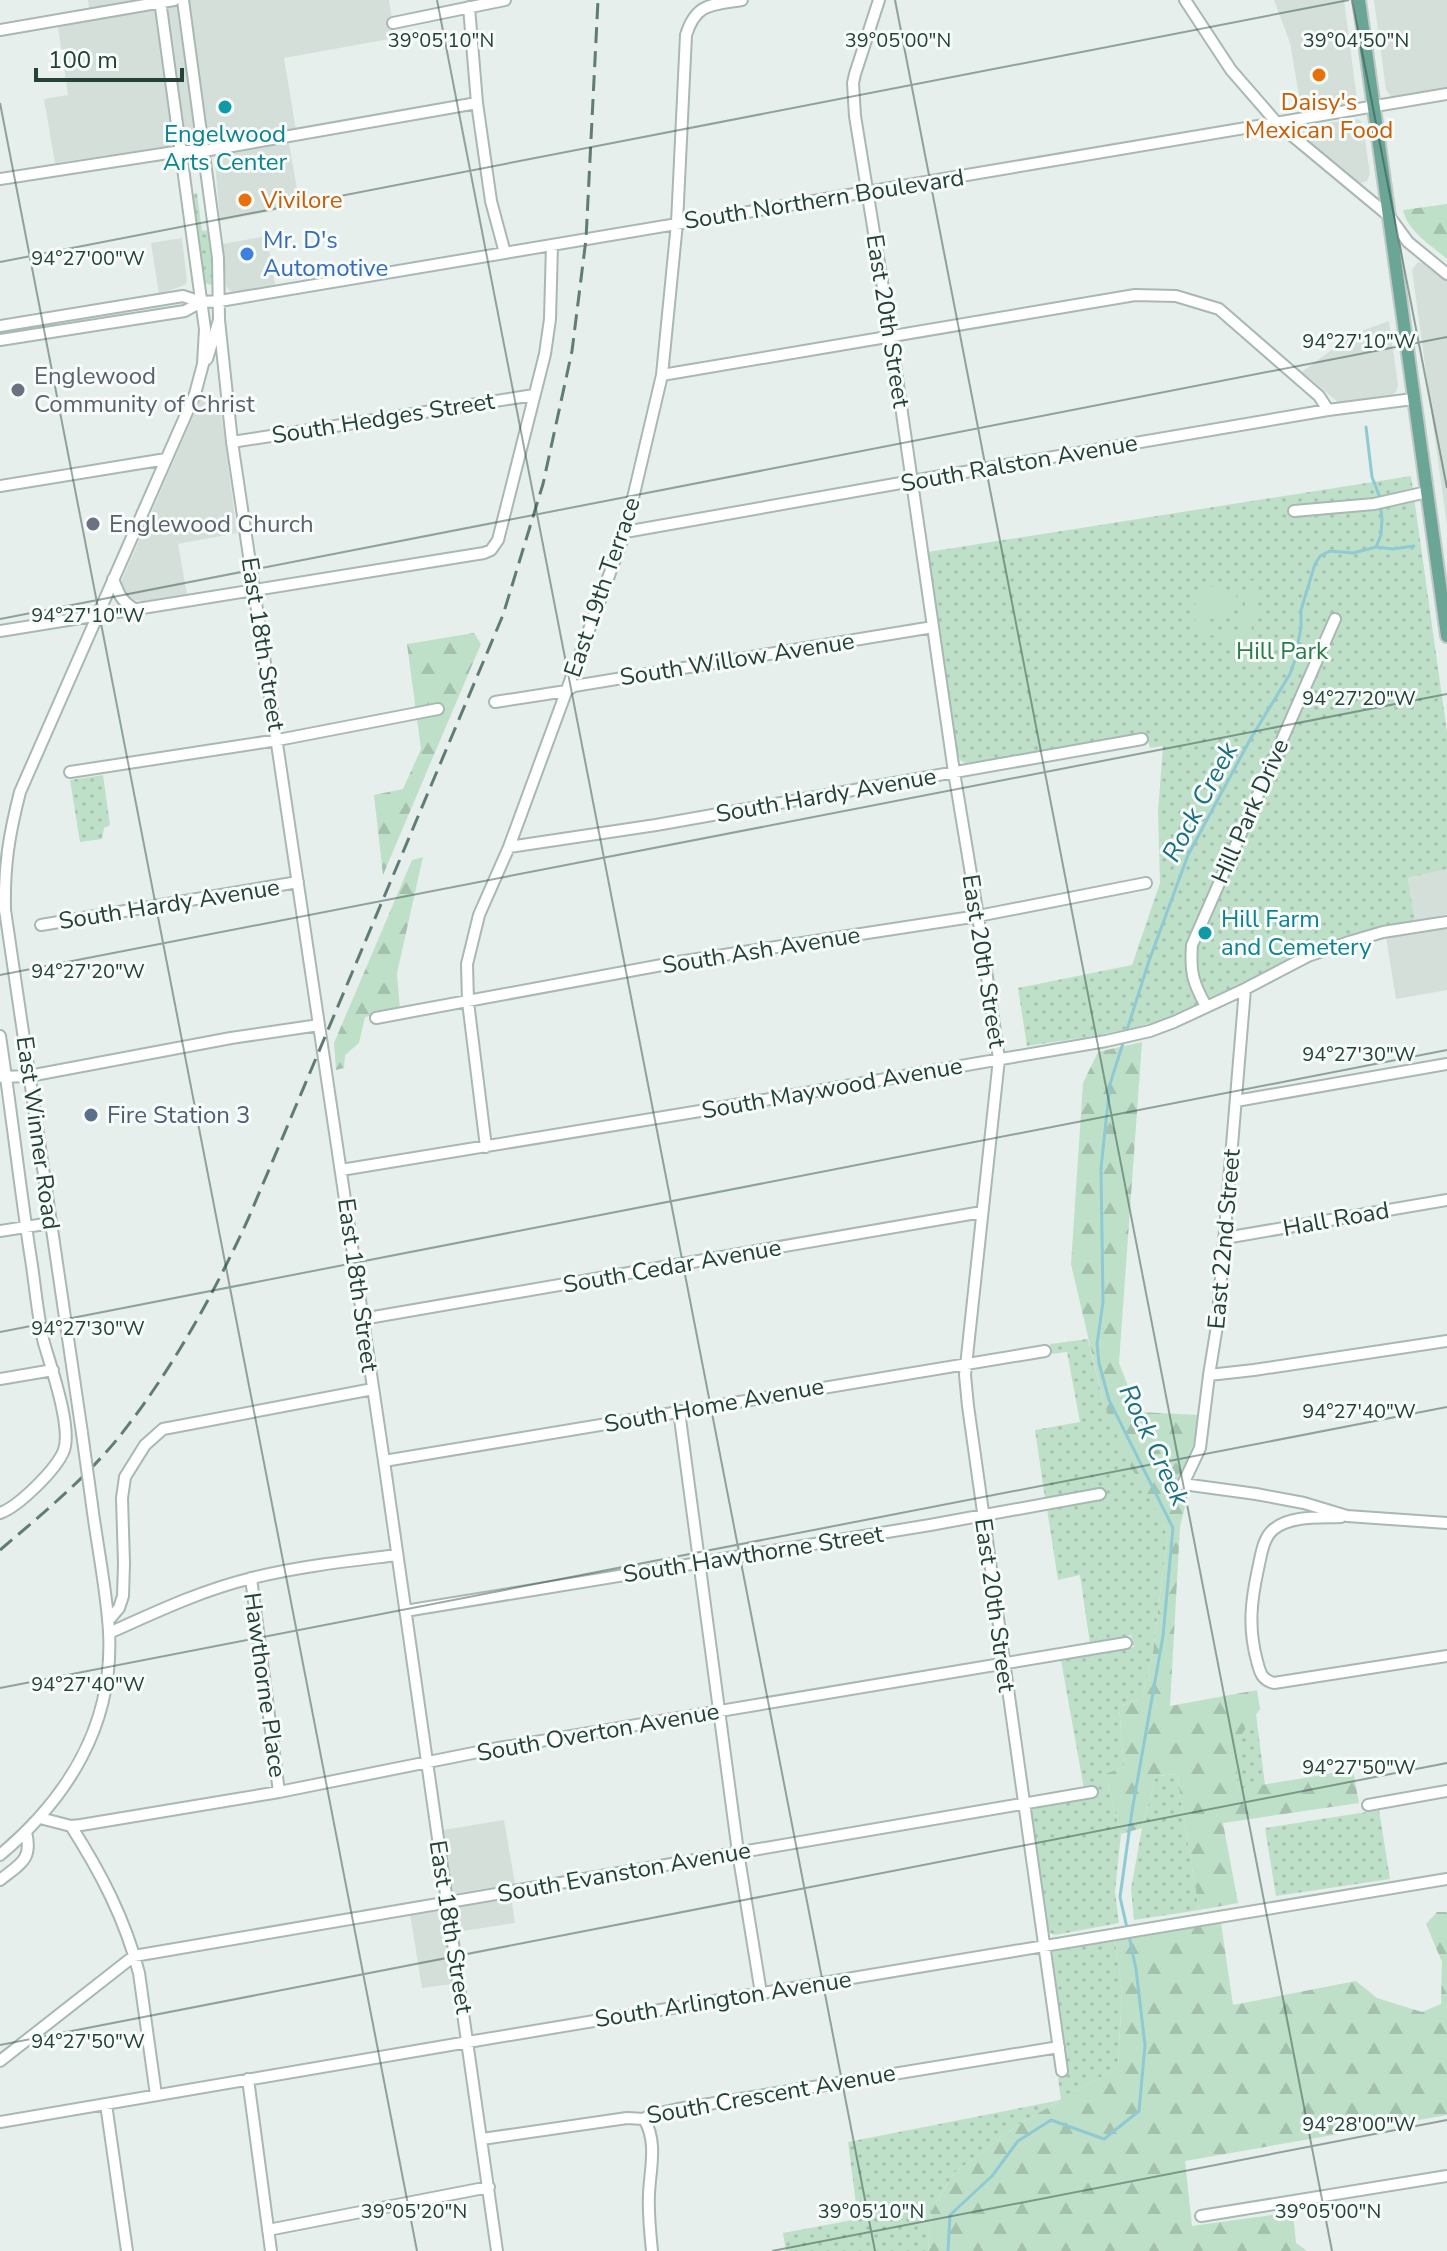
<svg xmlns="http://www.w3.org/2000/svg" width="1447" height="2251" font-family="'Nunito Sans',sans-serif">
<style>
.built{fill:#d4dfda}
.grass{fill:url(#grass-dots)}
.forest{fill:url(#forest-firs)}
.pitch{fill:#bfe0c8;fill-rule:evenodd}
.lines{fill:none;stroke-linecap:round;stroke-linejoin:round}
.stream{stroke:#8ec9d4;stroke-width:3}
.minor-casing{stroke:#a8b8b2;stroke-width:14}
.major-casing{stroke:#c2cac8;stroke-width:16}
.minor{stroke:#fff;stroke-width:10}
.major{stroke:#6aa596;stroke-width:12}
.rail{stroke:#5f7d75;stroke-width:3;stroke-dasharray:16 8;stroke-linecap:butt}
.minor-bridge-casing{stroke:#a8b8b2;stroke-width:14;stroke-linecap:butt}
.minor-bridge{stroke:#fff;stroke-width:10}
.ticks{fill:none;stroke:#24423a;stroke-width:2;stroke-opacity:0.45}
.food-dot{fill:#e8710a;stroke:#f7fbf9;stroke-width:3}
.culture-dot{fill:#0f9aa8;stroke:#f7fbf9;stroke-width:3}
.shop-dot{fill:#3f7fe0;stroke:#f7fbf9;stroke-width:3}
.worship-dot{fill:#6b7280;stroke:#f7fbf9;stroke-width:3}
.service-dot{fill:#5c6f8a;stroke:#f7fbf9;stroke-width:3}
.labels{text-anchor:middle;dominant-baseline:central;stroke-width:6;stroke-linejoin:round;paint-order:stroke}
.food-label{font-size:24px;fill:#c56008;stroke:#f7fbf9}
.culture-label{font-size:24px;fill:#0d838f;stroke:#f7fbf9}
.street-label{font-size:24px;fill:#24423a;stroke:#f7fbf9}
.shop-label{font-size:24px;fill:#366cbe;stroke:#f7fbf9;text-anchor:start}
.worship-label{font-size:24px;fill:#5b616d;stroke:#f7fbf9;text-anchor:start}
.park-label{font-size:24px;fill:#2d7a4b;stroke:#f7fbf9}
.service-label{font-size:24px;fill:#4e5e75;stroke:#f7fbf9;text-anchor:start}
.water-label{font-size:26px;font-style:italic;fill:#1c6f80;stroke:#f7fbf9}
.ticks-label{font-size:20px;text-anchor:middle;fill:#24423a;stroke:#f7fbf9;stroke-width:6;stroke-linejoin:round;paint-order:stroke}
</style>
<defs>
<pattern id="grass-dots" width="8" height="8" patternUnits="userSpaceOnUse" patternTransform="scale(2)"><rect width="8" height="8" fill="#bfe0c8"/><path d="M2 2h.1M6 6h.1" fill="none" stroke="#a4c1ad" stroke-width="1.8" stroke-linecap="round"/></pattern>
<pattern id="forest-firs" width="22" height="20" patternUnits="userSpaceOnUse" patternTransform="scale(2)"><rect width="22" height="20" fill="#bfe0c8"/><path d="M5 1l3.5 6h-7zM16 11l3.5 6h-7z" fill="#a4c1ad"/></pattern>
</defs>
<rect width="100%" height="100%" fill="#e6efeb"/>
<path class="built" d="M88,0H389L395,38L284,58L296,130L287,132L300,206L220,221L215,162L212,143L163,147L55,163L44,99L68,95L56,14L89,8Z
M1274,0H1344L1357,100L1353,105L1302,113L1290,43Z
M1374,0H1447V89L1396,99L1390,95L1386,90Z
M1356,119L1361,121L1363,126L1370,174L1367,181L1361,183L1354,182L1300,135L1299,130L1304,126Z
M267,236L275,285L235,292L230,291L226,286L222,244Z
M182,238L187,281L185,285L159,294L151,243Z
M1418,262L1427,264L1447,280V526L1412,270Z
M1389,321L1398,385L1396,392L1390,396L1339,403L1302,372L1353,334Z
M202,396L219,398L237,533L178,544L187,594L144,601L133,600L126,595L122,588V580Z
M1447,869V914L1415,922L1408,878Z
M1447,926V990L1396,999L1386,937Z
M504,1820L515,1884L457,1893L452,1892L443,1830Z
M511,1896L515,1923L456,1932L453,1911L458,1905Z
M437,1910L440,1911L442,1916L453,1984L422,1988L410,1914Z"/>
<path class="grass" d="M197,193L202,231L210,230L214,280L211,285L205,283L191,194Z
M1411,476L1447,732V869L1408,878L1415,922C1373,931 1331,940 1292,959C1255,976 1220,997 1182,1013C1133,1032 1079,1038 1027,1046L1018,988L1132,965L1160,883L1158,812L1163,746L1150,748L1146,735L966,763L961,761L958,756L928,552Z
M103,775L110,825L104,828L102,839L80,842L70,780Z
M1088,1339L1103,1401L1164,1524L1167,1537L1153,1652L1142,1698L1119,1707L1124,1767L1105,1774L1121,1834L1115,1892L1119,1923L1055,1935L1050,1933L1047,1925L1030,1813L1034,1807L1098,1794L1096,1786L1084,1789L1061,1660L1134,1647L1131,1635L1090,1644L1080,1575L1058,1580L1047,1509L1105,1499L1102,1488L1045,1498L1035,1430L1080,1422L1067,1352L1052,1354L1050,1344Z
M1256,1714L1265,1785L1236,1789L1239,1738Z
M1177,1774L1199,1910L1134,1920L1131,1889L1142,1828L1156,1776Z
M1379,1810L1390,1879L1276,1896L1265,1828Z
M1115,1940L1122,1991L1118,2067L1016,2126L953,2174L931,2212L928,2251H786L783,2233L858,2219L848,2142L1061,2100L1058,2078L1067,2076L1050,1957L1054,1949Z"/>
<path class="forest" d="M1447,204V259C1431,245 1408,232 1403,210Z
M474,633L481,644L383,875L374,795L403,789L421,749L407,644Z
M423,857L397,973L400,1010L365,1017L359,1043L345,1055L344,1068L336,1070L334,1043L412,860Z
M1142,1042L1119,1363L1138,1412L1199,1415L1193,1446L1176,1485L1188,1494L1180,1527L1170,1706L1257,1690L1260,1709L1239,1738L1236,1789L1353,1770L1359,1803L1223,1823L1238,1903L1199,1910L1177,1774L1156,1776L1142,1828L1121,1834L1105,1774L1124,1767L1119,1707L1142,1698L1153,1652L1167,1537L1164,1524L1127,1460L1103,1401L1071,1264L1083,1083L1098,1052Z
M1437,1912H1447V2115L1185,2161L1192,2226L1293,2212L1296,2243L1307,2251H928L931,2212L953,2174L1016,2126L1118,2067L1122,1991L1115,1940L1221,1923L1233,2005L1356,1981L1377,1998L1422,2012L1441,2004L1442,1962L1426,1924Z"/>
<path class="pitch" d="M1239,579L1256,581L1259,586L1250,637C1242,642 1234,639 1225,637C1219,636 1210,636 1205,633C1188,625 1195,597 1202,585L1231,590L1235,587ZM1242,584L1247,585L1248,589L1240,631L1233,633L1207,627L1205,623L1209,619L1227,618C1233,604 1236,602 1239,586Z"/>
<g class="lines">
<path class="stream" d="M1366,427L1372,477L1379,495L1382,519L1381,535L1376,547
M1126,1033L1149,961L1188,855L1251,738L1290,674L1295,660L1301,627V610L1315,564L1320,556L1330,551L1353,553L1376,547L1393,549L1414,546
M1124,1040L1110,1084L1101,1168L1103,1302L1097,1344L1099,1363L1109,1400L1173,1528L1163,1636L1132,1811L1120,1897L1127,1928
M948,2251L950,2215L992,2176L1018,2141L1051,2120L1104,2139L1139,2111L1145,2045L1136,1969L1129,1936"/>
<defs>
<path id="minor" d="M183,0L218,258L219,320L207,359
M879,0L855,74L853,83L855,116L891,337L954,772L978,916L999,1059L965,1375L968,1406L1062,2071
M1185,0L1231,70L1277,123L1389,216L1408,242L1447,274
M469,7L477,103L491,201L505,253
M393,23L505,0
M0,30L174,0
M0,179L181,151H204L477,103
M219,320L232,442L384,1461L497,2251
M0,326L183,296L201,302L220,301L1447,94
M0,340L185,311L201,302
M662,375L1135,295L1176,296L1219,309L1319,396L1328,410
M232,442L534,395
M0,486L166,459
M1294,511L1374,504L1427,492
M625,532L912,481L1328,410L1413,399
M113,579C118,592 121,601 133,608
M0,631L484,553L491,550L498,540L545,354L550,319L552,245
M495,702L566,691L574,686L933,627
M70,772L278,740L438,709
M509,847L656,825L1142,739
M41,925L298,882
M1245,989L1217,1326L1209,1375L1200,1448L1183,1484L1256,1494L1304,1503L1347,1516L1447,1523
M1206,1006C1193,983 1190,972 1192,945L1335,619
M376,1018L678,962L978,916L1146,883
M0,1036C11,1108 19,1180 30,1253C35,1282 37,1314 44,1343C51,1367 72,1427 64,1450C57,1469 18,1507 0,1513
M2,1077L29,1076L231,1038L319,1025
M1236,1101L1447,1064
M486,1147L468,1002L467,964L479,915L509,847L625,532L662,375L677,223L686,35C696,3 711,5 742,0
M341,1170L700,1111L1106,1041L1150,1031L1174,1022L1245,989L1308,956L1349,942L1383,932L1447,922
M0,1231L51,1223
M1225,1238L1447,1200
M362,1319L982,1212
M1209,1375L1254,1370L1447,1341
M0,1379L53,1370
M679,1411L738,1852L761,1993
M82,1433L5,910C4,865 9,835 20,792L195,394L203,364L205,329L160,0
M384,1461L1045,1351
M1341,1517C1321,1518 1291,1515 1274,1529C1263,1537 1261,1556 1258,1569C1251,1601 1248,1628 1257,1661C1260,1673 1262,1680 1274,1683L1447,1656
M251,1578L279,1792
M405,1611L930,1525L1100,1494
M108,1621L119,1608L123,1596L124,1563L122,1498L125,1477L145,1445L163,1429L373,1389
M109,1633C156,1612 202,1590 252,1578C300,1566 349,1561 397,1555
M1368,1805L1447,1791
M40,1818L71,1826L81,1825L279,1792L493,1749L1126,1643
M71,1826C101,1873 125,1919 139,1973L156,2095
M0,1855C68,1798 114,1724 109,1632C107,1592 97,1545 92,1505
M0,1880C20,1864 33,1860 26,1832
M0,2061L134,1956L1092,1792
M248,2079L271,2251
M106,2104L127,2251
M644,2119C658,2142 650,2169 649,2194C648,2213 650,2232 652,2251
M0,2122L468,2042L1447,1879
M482,2139L627,2118L644,2119L650,2115L678,2109L1059,2047
M1201,2216L1447,2176
M268,2230L489,2187"/>
<path id="major" d="M1359,0L1447,636"/>
</defs>
<use href="#minor" class="minor-casing"/>
<use href="#major" class="major-casing"/>
<use href="#minor" class="minor"/>
<use href="#major" class="major"/>
<path class="rail" d="M0,1550C41,1515 85,1479 119,1437C172,1370 214,1294 249,1217L503,615L543,484L572,351L586,239L598,0"/>
<defs>
<path id="minor-bridge" d="M82,1433L92,1505"/>
</defs>
<use href="#minor-bridge" class="minor-bridge-casing"/>
<use href="#minor-bridge" class="minor-bridge"/>
</g>
<path class="ticks" d="M437,0L875,2251M895,0L1332,2251M1352,0L1447,488M0,103L417,2251M0,262L1349,0M0,619L1447,337M0,975L1447,694M0,1332L1447,1050M0,1688L1447,1407M0,2045L1447,1763M772,2251L1447,2120"/>
<g class="food-dot">
<circle cx="1319" cy="75" r="8"/>
<circle cx="245" cy="200" r="8"/>
</g>
<g class="culture-dot">
<circle cx="225" cy="107" r="8"/>
<circle cx="1205" cy="933" r="8"/>
</g>
<circle class="shop-dot" cx="247" cy="254" r="8"/>
<g class="worship-dot">
<circle cx="18" cy="390" r="8"/>
<circle cx="93" cy="524" r="8"/>
</g>
<circle class="service-dot" cx="91" cy="1115" r="8"/>
<g class="labels">
<g class="food-label">
<text x="1319" y="102">Daisy's<tspan x="1319" dy="28">Mexican Food</tspan></text>
<text x="261" y="200" text-anchor="start">Vivilore</text>
</g>
<g class="culture-label">
<text x="225" y="134">Engelwood<tspan x="225" dy="28">Arts Center</tspan></text>
<text x="1221" y="919" text-anchor="start">Hill Farm<tspan x="1221" dy="28">and Cemetery</tspan></text>
</g>
<g class="street-label">
<text transform="translate(824 199) rotate(-9)">South Northern Boulevard</text>
<text transform="translate(888 321) rotate(81)">East 20th Street</text>
<text transform="translate(383 418) rotate(-9)">South Hedges Street</text>
<text transform="translate(1019 463) rotate(-10)">South Ralston Avenue</text>
<text transform="translate(602 587) rotate(-71)">East 19th Terrace</text>
<text transform="translate(263 644) rotate(81)">East 18th Street</text>
<text transform="translate(737 659) rotate(-9)">South Willow Avenue</text>
<text transform="translate(826 795) rotate(-10)">South Hardy Avenue</text>
<text transform="translate(1250 811) rotate(-66)">Hill Park Drive</text>
<text transform="translate(169 904) rotate(-9)">South Hardy Avenue</text>
<text transform="translate(761 950) rotate(-9)">South Ash Avenue</text>
<text transform="translate(984 961) rotate(81)">East 20th Street</text>
<text transform="translate(832 1088) rotate(-10)">South Maywood Avenue</text>
<text transform="translate(38 1133) rotate(82)">East Winner Road</text>
<text transform="translate(1336 1219) rotate(-10)">Hall Road</text>
<text transform="translate(1224 1239) rotate(-85)">East 22nd Street</text>
<text transform="translate(672 1266) rotate(-10)">South Cedar Avenue</text>
<text transform="translate(358 1285) rotate(82)">East 18th Street</text>
<text transform="translate(714 1405) rotate(-10)">South Home Avenue</text>
<text transform="translate(753 1554) rotate(-9)">South Hawthorne Street</text>
<text transform="translate(995 1605) rotate(82)">East 20th Street</text>
<text transform="translate(265 1685) rotate(82)">Hawthorne Place</text>
<text transform="translate(598 1732) rotate(-10)">South Overton Avenue</text>
<text transform="translate(624 1872) rotate(-10)">South Evanston Avenue</text>
<text transform="translate(451 1927) rotate(81)">East 18th Street</text>
<text transform="translate(723 1999) rotate(-9)">South Arlington Avenue</text>
<text transform="translate(771 2094) rotate(-10)">South Crescent Avenue</text>
</g>
<g class="shop-label">
<text x="263" y="240">Mr. D's<tspan x="263" dy="28">Automotive</tspan></text>
</g>
<g class="worship-label">
<text x="34" y="376">Englewood<tspan x="34" dy="28">Community of Christ</tspan></text>
<text x="109" y="524">Englewood Church</text>
</g>
<g class="park-label">
<text x="1282" y="651">Hill Park</text>
</g>
<g class="service-label">
<text x="107" y="1115">Fire Station 3</text>
</g>
<g class="water-label">
<text transform="translate(1200 802) rotate(-62)">Rock Creek</text>
<text transform="translate(1154 1445) rotate(65)">Rock Creek</text>
</g>
</g>
<g class="ticks-label">
<text x="441" y="47">39°05'10"N</text>
<text x="898" y="47">39°05'00"N</text>
<text x="1356" y="47">39°04'50"N</text>
<text x="88" y="265">94°27'00"W</text>
<text x="1359" y="348">94°27'10"W</text>
<text x="88" y="622">94°27'10"W</text>
<text x="1359" y="705">94°27'20"W</text>
<text x="88" y="978">94°27'20"W</text>
<text x="1359" y="1061">94°27'30"W</text>
<text x="88" y="1335">94°27'30"W</text>
<text x="1359" y="1418">94°27'40"W</text>
<text x="88" y="1691">94°27'40"W</text>
<text x="1359" y="1774">94°27'50"W</text>
<text x="88" y="2048">94°27'50"W</text>
<text x="1359" y="2131">94°28'00"W</text>
<text x="414" y="2218">39°05'20"N</text>
<text x="871" y="2218">39°05'10"N</text>
<text x="1328" y="2218">39°05'00"N</text>
</g>
<path d="M36 68v12h146v-12" fill="none" stroke="#24423a" stroke-width="4"/>
<text x="48" y="68" font-size="24" fill="#24423a" stroke="#f7fbf9" stroke-width="6" paint-order="stroke">100 m</text>
</svg>
